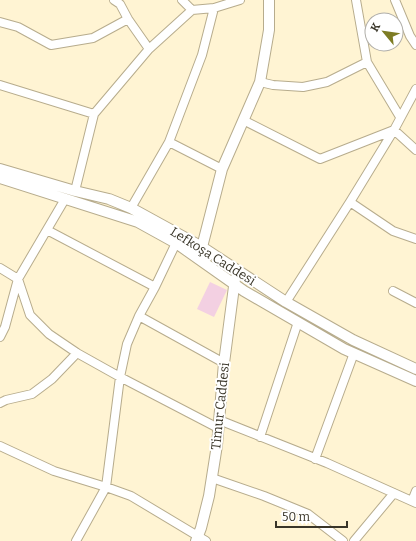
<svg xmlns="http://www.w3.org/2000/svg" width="416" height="541" font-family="Bitter,serif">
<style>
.building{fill:#f3d0e2}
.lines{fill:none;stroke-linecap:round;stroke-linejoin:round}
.minor-casing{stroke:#b7ac8d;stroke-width:10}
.tertiary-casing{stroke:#b7ac8d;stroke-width:12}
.minor{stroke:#fff;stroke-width:8}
.tertiary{stroke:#fff;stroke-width:10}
.labels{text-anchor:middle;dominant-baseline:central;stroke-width:4;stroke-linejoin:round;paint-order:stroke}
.street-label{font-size:13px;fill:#393528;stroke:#fff}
</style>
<rect width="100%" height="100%" fill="#fff4d3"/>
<path class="building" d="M210,282L227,290L214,317L197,309Z"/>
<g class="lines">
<defs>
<path id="minor" d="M114,0L120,4L128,19
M182,0L192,10
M356,0L367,62L400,117
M395,0L410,36L416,45
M0,22L18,27L51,45L93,38L128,19L149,49
M260,82L273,85L303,87L327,82L367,62
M0,85L94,114
M243,120L320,159L394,130L416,150
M169,142L222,169
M75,191L94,114L149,49L192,10L214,8L240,0
M350,202L393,231L416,239
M131,208L169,142L202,55L214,8
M47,230L155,287
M0,268L18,279L30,315L49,334L77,353L120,377L218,428
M393,291L416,303
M286,302L350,202L394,130L416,89
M139,316L224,363
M0,337L5,327L18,279L65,199
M0,403L6,400L32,394L52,379L77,353
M219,420L327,463L416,503
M260,437L298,322
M0,446L54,471L106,487L131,496L206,541
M315,459L354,353
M212,478L264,496L308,514L343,541
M412,501L416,491
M76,541L106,487L120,377L127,344L139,316L155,287L176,243
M354,541L394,493"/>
<path id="tertiary" d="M0,169L75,191L109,199L131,208L202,247L286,302L353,340L416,369
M0,178L138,222L176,243L244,291L344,349L416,381
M199,252L202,247L222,169L260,82L269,30V0
M196,541L201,528L209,496L217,445L224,363L235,279"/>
</defs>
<use href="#minor" class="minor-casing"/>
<use href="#tertiary" class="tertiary-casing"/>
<use href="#minor" class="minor"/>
<use href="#tertiary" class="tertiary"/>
</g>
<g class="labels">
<g class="street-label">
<text transform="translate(213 256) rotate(32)">Lefkoşa Caddesi</text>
<text transform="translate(220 406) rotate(-84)">Timur Caddesi</text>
</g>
</g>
<g transform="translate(384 32) rotate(299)"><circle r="19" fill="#ffffff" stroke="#b0aea9"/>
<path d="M0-3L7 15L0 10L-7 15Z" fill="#7d7c24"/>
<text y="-6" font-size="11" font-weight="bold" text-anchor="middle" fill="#393528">K</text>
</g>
<path d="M276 521v6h71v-6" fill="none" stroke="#393528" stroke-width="2"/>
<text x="282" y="521" font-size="12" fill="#393528" stroke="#ffffff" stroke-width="3" paint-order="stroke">50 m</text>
</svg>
